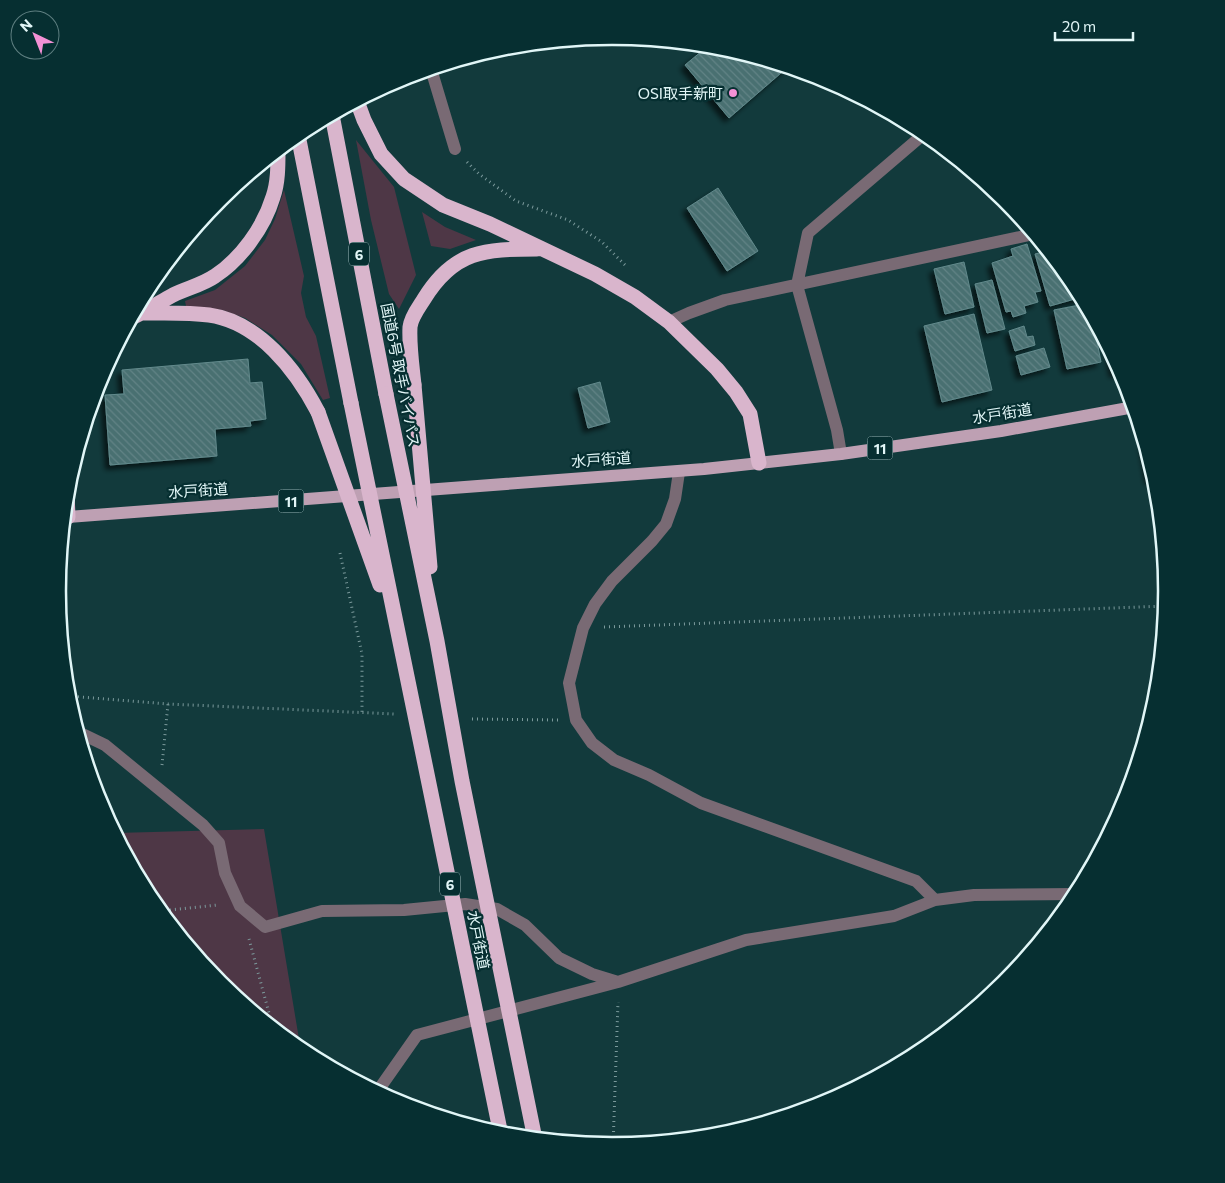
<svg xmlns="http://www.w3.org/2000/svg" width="1225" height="1183" font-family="Commissioner,'Noto Sans JP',sans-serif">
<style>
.grass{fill:#4e3746}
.building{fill:url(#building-back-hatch);stroke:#628a8c;filter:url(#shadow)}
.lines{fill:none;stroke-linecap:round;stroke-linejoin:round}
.path{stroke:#7c9a9c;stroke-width:3;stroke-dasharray:1 4;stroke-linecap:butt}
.lane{stroke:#796a74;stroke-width:12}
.street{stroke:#796a74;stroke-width:12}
.primary{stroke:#bea0b3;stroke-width:12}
.highway{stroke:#d9b5cc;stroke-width:15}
.highway-bridge{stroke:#d9b5cc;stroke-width:15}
.poi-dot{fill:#f391d5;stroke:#062f31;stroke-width:2}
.labels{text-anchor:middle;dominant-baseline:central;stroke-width:4.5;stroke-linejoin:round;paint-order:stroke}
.shield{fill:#062f31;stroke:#9fbabc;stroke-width:1}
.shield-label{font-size:14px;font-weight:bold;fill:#e1f6f7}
.poi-label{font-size:15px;fill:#e1f6f7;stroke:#062f31;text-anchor:end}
.street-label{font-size:15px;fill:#e1f6f7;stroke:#062f31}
.rim{fill:none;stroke:#e1f6f7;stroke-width:2.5}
</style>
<defs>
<pattern id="building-back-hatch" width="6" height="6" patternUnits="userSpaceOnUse" patternTransform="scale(1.25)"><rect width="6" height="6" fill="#486f71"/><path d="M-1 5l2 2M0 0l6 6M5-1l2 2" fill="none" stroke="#628486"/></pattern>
<filter id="shadow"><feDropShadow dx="-4.5" dy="4.5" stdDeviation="2.5" flood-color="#0009"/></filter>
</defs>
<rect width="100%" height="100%" fill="#123a3c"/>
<path class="grass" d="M356,140L394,187L416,275L399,309L389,294L371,220Z
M284,190L304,276L301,293L306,317L316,336L330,398L323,400L301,364L272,335L245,318L222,310L186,306L185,301L215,290L245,266L265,240L275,219Z
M422,212L445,227L476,240L450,249L431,246Z
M264,829L301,1051L220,984L151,900L115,833Z"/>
<path class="building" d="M708,46L721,47L788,67L729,118L685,65Z
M718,188L758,251L727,271L687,208Z
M1027,244L1041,291L1035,292L1038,302L1024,306L1026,313L1013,317L1011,311L1006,312L992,263L1013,256L1011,249Z
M1048,251L1074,283L1082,297L1050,306L1035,254Z
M964,262L974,307L945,314L934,269Z
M992,280L1005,329L987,333L975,284Z
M1085,304L1092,316L1101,362L1067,369L1054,310Z
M974,314L992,390L942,402L924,326Z
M1024,326L1027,337L1033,336L1035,345L1015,351L1009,331Z
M1044,348L1050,367L1021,375L1016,356Z
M1109,348L1121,372L1114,373Z
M248,359L250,383L262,382L266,419L250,421L251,426L215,429L217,456L110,465L105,395L124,394L122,370Z
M600,382L610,422L588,428L578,388Z
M1144,444H1145L1156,479L1150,480Z"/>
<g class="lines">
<path class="path" d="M467,162L479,174L516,201L568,220L602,242L625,265
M340,553L362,654V713
M604,627L1166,606
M68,696L168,704L395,714
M472,719L558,720
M162,765L168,704
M160,911L218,905
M249,939L273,1028
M613,1147L618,1002"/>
<path class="lane" d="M679,472L675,499L666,524L652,541L612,581L595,604L583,628L569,683L576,720L592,743L614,760L649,775L701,803L916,881L935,900
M78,732L105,745L203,825L219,843L225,873L240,906L265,927L322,911L404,910L465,904L497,909L525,925L559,958L592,974L618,982
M377,1092L417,1035L618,982L746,940L894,916L935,900L974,895L1077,894"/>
<path class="street" d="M431,69L455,149
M669,322L689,313L725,300L1034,234
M841,454L837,430L797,285L808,233L925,133"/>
<path class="primary" d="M68,517L704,469L841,454L1001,431L1134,407"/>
<path class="highway" d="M357,101L364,120L381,154L404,179L443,205L490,224L595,274L635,297L669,322L717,369L736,392L750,414L759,463
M332,115L386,394
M298,135L351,403
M143,313C165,313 187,312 209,315C259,322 296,370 318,412
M133,317C147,311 160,302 173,295C187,288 202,285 215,276C241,259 264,227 273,197C278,183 278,166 278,151
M414,385C412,365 409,346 410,327C411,317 419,307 424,299C454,250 485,249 537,249
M67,492L68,517"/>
<path class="highway-bridge" d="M414,385L430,567
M386,394L437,641L462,781L535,1139
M351,403L501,1135
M318,412L380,585"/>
</g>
<circle class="poi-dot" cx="733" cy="93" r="5"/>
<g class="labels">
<g class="shield">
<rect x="349" y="242.5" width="20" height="23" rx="4"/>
<rect x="867.5" y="436.5" width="25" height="23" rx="4"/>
<rect x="278.5" y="489.5" width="25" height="23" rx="4"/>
<rect x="440" y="872.5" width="20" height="23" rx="4"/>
</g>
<g class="shield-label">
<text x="359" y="254">6</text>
<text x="880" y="448">11</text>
<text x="291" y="501">11</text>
<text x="450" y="884">6</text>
</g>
<g class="poi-label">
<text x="723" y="93">OSI取手新町</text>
</g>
<g class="street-label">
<text transform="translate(401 375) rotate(79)">国道6号 取手バイパス</text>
<text transform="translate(1002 413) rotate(-9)">水戸街道</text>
<text transform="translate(601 459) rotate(-4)">水戸街道</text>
<text transform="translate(198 490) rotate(-4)">水戸街道</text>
<text transform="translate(479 940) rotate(79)">水戸街道</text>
</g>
</g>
<path d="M0 0H1225V1183H0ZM66 591a546 546 0 1 1 1092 0a546 546 0 1 1-1092 0Z" fill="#062f31" fill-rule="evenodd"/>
<path class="rim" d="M66 591a546 546 0 1 1 1092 0a546 546 0 1 1-1092 0Z"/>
<g transform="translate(35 35) rotate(317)"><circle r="24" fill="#062f31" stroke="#5e7f80"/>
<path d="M0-4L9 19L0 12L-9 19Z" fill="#f391d5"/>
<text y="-8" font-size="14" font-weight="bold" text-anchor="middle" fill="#e1f6f7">N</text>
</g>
<path d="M1055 32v8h78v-8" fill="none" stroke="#e1f6f7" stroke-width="2.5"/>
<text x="1062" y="32" font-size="15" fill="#e1f6f7" stroke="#062f31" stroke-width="4" paint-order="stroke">20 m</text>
</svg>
